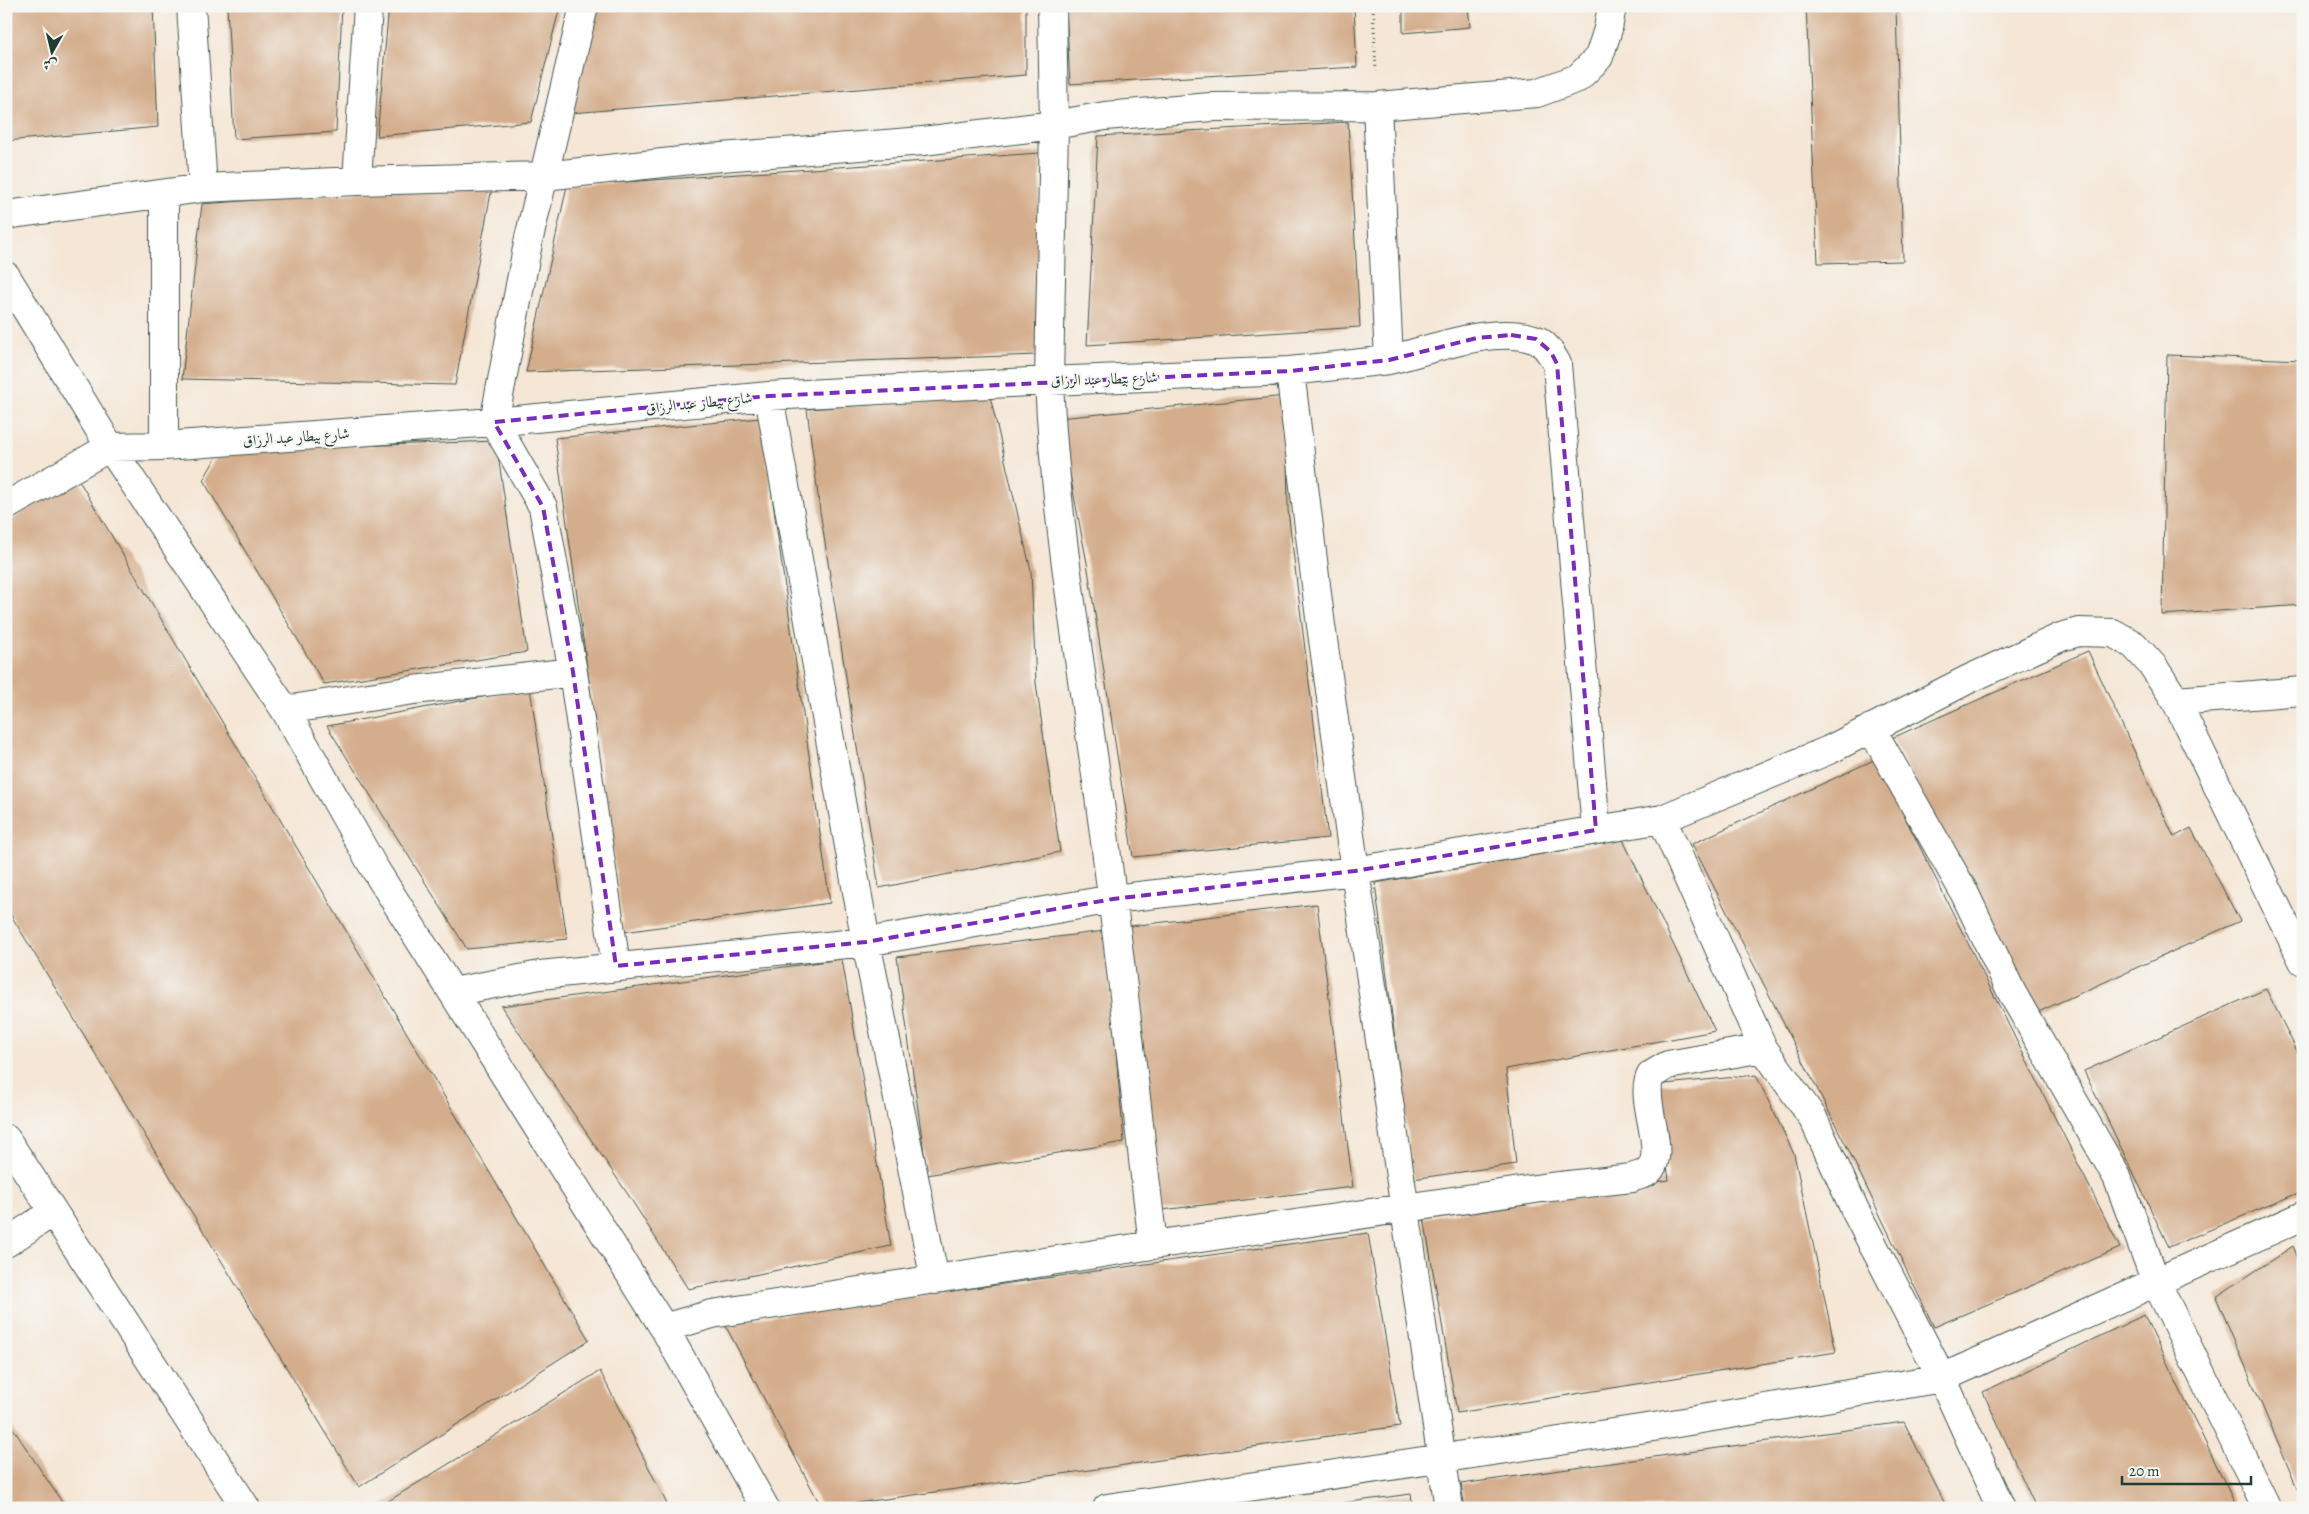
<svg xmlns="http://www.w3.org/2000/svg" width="2309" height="1514" font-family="Alegreya,Amiri,serif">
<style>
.building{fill:#d4ad8c}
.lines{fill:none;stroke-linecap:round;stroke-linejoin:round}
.minor-casing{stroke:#3f564c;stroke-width:30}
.path{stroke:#3f564c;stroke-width:3;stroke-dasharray:1 4;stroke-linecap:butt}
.minor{stroke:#fff;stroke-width:28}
.marked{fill:none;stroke:#7b2cbf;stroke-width:4;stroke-dasharray:10 6;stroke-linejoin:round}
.labels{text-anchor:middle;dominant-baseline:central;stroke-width:4;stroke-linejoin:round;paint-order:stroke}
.street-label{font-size:15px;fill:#1f3d34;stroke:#f6f6f2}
</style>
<rect width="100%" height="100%" fill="#f6f6f2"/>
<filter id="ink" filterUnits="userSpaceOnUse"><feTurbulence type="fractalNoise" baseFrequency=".02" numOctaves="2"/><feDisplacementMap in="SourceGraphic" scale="10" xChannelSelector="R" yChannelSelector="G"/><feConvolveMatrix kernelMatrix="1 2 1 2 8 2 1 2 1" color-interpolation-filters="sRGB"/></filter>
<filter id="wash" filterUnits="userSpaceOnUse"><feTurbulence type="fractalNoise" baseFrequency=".0096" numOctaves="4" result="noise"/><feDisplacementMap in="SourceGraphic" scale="20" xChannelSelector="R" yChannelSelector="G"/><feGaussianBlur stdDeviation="1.12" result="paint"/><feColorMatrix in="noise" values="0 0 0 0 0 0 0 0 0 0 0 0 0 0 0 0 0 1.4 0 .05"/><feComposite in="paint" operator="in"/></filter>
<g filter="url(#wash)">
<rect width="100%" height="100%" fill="#f5e6d5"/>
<g id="blocks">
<path class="building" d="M6,6H153L158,127L6,141Z
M227,6H342L336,132L234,139Z
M389,6H560L531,122L377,136Z
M596,6H1026V75L571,113Z
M1066,6H1354L1357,67L1070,84Z
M1403,6H1468L1470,27L1403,33Z
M1806,6H1896L1903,261L1818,263Z
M1348,122L1360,327L1087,345L1098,136Z
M1040,153L1039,355L526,372L567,186Z
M493,182L455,385L182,379L202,204Z
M2167,355L2303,360V605L2162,615Z
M990,396L1031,571L1036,683L1060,852L879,888L820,511L807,409Z
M1286,396L1288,510L1328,838L1133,857L1087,563L1059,418Z
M761,418L830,903L624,932L555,438Z
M496,441L527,652L324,684L203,480L220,451Z
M78,479L589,1340L359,1487L6,907V523Z
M2088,651L2174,837L2191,828L2240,921L2036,1013L1892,738Z
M530,688L567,939L467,949L327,726Z
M1876,759L2120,1248L1934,1327L1849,1151L1692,844Z
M1623,840L1715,1031L1506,1069L1516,1164L1413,1179L1375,883Z
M1317,904L1353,1187L1162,1210L1122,927Z
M1105,931L1124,1142L927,1175L897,957Z
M842,959L891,1246L688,1289L629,1196L501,1006Z
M2266,989L2303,1063V1191L2169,1247L2084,1071Z
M1756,1075L1794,1154L1836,1352L1457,1413L1424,1218L1669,1180L1655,1085Z
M1368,1233L1400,1426L822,1508L724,1323Z
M2293,1246L2303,1270V1502L2216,1297Z
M2144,1315L2237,1508H2036L1983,1392Z
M600,1371L669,1508H377Z
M6,1418L66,1508H6Z
M1904,1422L1947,1508H1465L1461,1484Z
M1411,1494L1413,1508H1312V1507Z"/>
</g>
</g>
<g filter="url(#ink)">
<use href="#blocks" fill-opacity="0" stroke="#3f564c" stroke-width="1"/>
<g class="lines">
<defs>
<path id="minor" d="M191,6L203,188
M584,6L529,238L494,422L543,507L573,672L616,966
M1052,6L1054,125L1049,381C1055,517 1079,654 1098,789C1119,941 1135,1093 1153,1245
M357,181L368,6
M6,215L203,188L357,181L544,176L709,158L923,141L1054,125L1105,116L1211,107L1377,106L1537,93L1578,78L1599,57L1608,29L1612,6
M6,276L110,447L285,710L373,866L664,1328L765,1508
M1389,360C1430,350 1493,325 1534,339C1545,342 1552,355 1557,364L1596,830
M1290,371L1320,618L1355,871L1449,1508
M769,396L866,942L935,1280
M164,446V194
M6,506L110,447L164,446L494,422L769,396L1049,381L1290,371L1389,360L1377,106
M2176,701L2303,691
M285,710L414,690L573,672
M1871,728L1963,890L2012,993L2117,1177L2156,1282L2267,1508
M1662,819L1763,1048L1813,1118L1855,1210L1942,1378L2001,1508
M453,992L540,975L866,942L1113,899L1355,871L1662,819L1829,750L1969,679L2061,637L2079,632L2113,633L2134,645L2153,666L2176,701L2303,961
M6,1139L246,1508
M6,1243L53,1212
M664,1328L712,1314L1153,1245L1542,1188L1632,1178C1636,1176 1642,1175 1646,1173C1671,1156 1637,1099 1651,1075L1668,1065L1763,1048
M1107,1508L1660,1426L1942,1378L2303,1216"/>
</defs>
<use href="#minor" class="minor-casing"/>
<path class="path" d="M1373,6L1376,71"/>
<use href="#minor" class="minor"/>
</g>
</g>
<path class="marked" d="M1511,335L1536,339L1551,352L1557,364L1596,830L1355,871L1113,899L866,942L616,966L573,672L543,507L494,422L769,396L1290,371L1389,360L1477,338Z"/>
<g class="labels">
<g class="street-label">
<text transform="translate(1104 379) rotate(-2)">شارع بيطار عبد الرزاق</text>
<text transform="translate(699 403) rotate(-6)">شارع بيطار عبد الرزاق</text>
<text transform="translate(296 437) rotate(-4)">شارع بيطار عبد الرزاق</text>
</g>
</g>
<rect width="2309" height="1514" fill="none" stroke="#f6f6f2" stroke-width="25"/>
<g transform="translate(52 52) rotate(188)" stroke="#f6f6f2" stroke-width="4" paint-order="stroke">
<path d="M0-4L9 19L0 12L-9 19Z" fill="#1f3d34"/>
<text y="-8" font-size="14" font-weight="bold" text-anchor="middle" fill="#1f3d34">ش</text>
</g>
<path d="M2122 1476v8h129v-8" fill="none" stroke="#1f3d34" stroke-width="2.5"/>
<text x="2129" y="1476" font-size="15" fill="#1f3d34" stroke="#f6f6f2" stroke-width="4" paint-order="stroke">20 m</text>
</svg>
